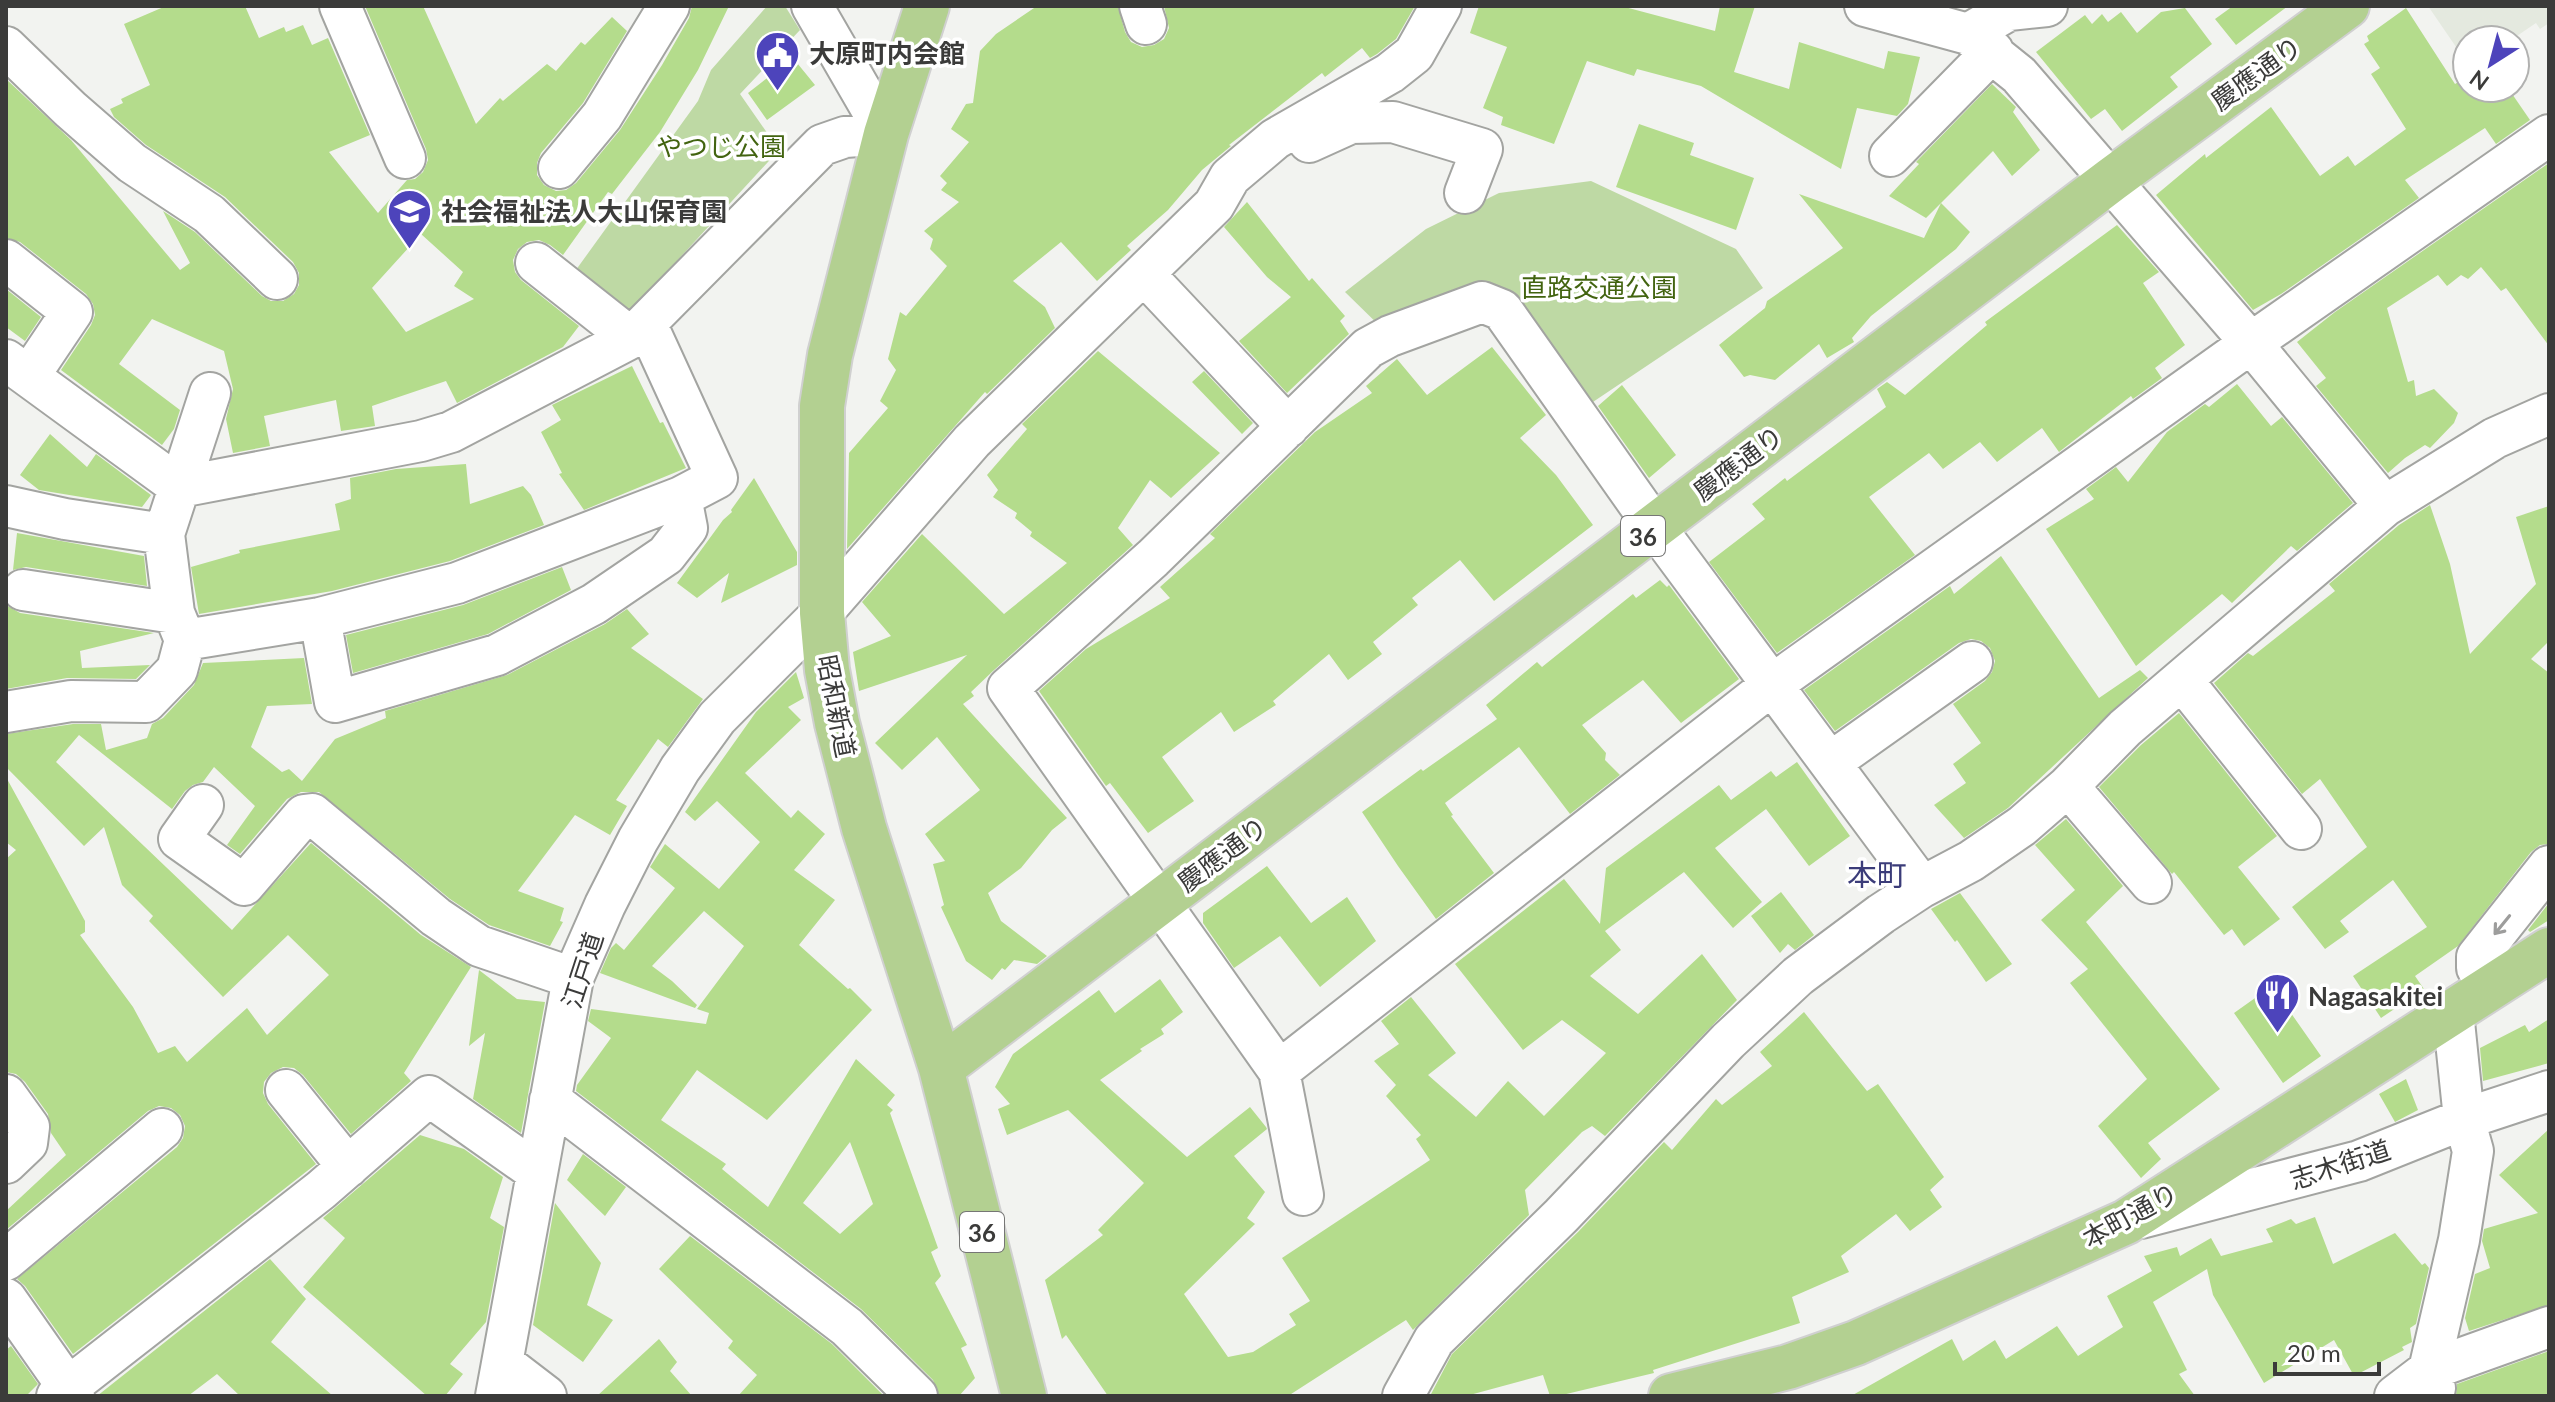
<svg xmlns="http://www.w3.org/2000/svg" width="2555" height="1402" font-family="Lato,'Noto Sans JP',sans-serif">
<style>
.built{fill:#e4e9df}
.green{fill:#bed9a4}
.building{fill:#b4dc8c;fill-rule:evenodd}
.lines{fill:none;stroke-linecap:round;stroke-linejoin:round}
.minor-casing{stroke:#a3a4a1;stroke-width:44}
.major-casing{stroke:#d0d0d0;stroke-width:48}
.minor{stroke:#fff;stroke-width:40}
.major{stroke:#b3d091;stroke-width:44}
.oneway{stroke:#9d9d9c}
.labels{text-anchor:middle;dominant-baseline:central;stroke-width:7;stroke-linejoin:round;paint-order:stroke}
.shield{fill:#fff;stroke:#767675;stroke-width:2}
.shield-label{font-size:24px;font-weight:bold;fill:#3b3b3a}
.poi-label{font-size:26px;font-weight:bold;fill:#3b3b3a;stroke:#fff;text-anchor:start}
.street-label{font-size:26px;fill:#3b3b3a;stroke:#fff}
.park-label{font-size:26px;fill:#426410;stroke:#fff}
.quarter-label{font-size:30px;fill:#3b3c79;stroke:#fff}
</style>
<rect width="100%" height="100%" fill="#f2f3f0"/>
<path class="built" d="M2428,6H2549V23L2540,29L2536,23L2511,40H2467V63Z"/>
<path class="green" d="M767,6H785L800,30L740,94L779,150L629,313L573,274L698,101L711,70Z
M1591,181L1736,249L1763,288L1575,414L1502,310L1390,336L1345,292L1426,229L1499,193Z"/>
<path class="building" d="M166,6H245L259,38L284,27L286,32L303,25L312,45L328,38L370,135L329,152L378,213L407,180L415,179L423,172L428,160L426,149L365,6H423L476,124L500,98L503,101L547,64L556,71L581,42L585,45L612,17L627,31L583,103L541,153L537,163V175L544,185L556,191L566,190L576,183L620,130L662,65L689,18L692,6H729L698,70L660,132L612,194L608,192L563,255L550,245L539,240L527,242L518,249L513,260L515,272L521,280L579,326L563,347L457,403L446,381L372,406L375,426L341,431L336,400L264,416L270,446L233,453L226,419L233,389L224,351L152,319L119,364L180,410L174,429L162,445L61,370L91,325L95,315L93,304L86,294L20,242L6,238V79L71,140L180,270L190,263L163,211L195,232L262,296L271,301H283L294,294L299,285V273L293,262L225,197L146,145L114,117L110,109L123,103L121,99L150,85L124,24ZM421,234L463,272L454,286L474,299L406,332L372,288Z
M1037,6H1118L1125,32L1131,42L1142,47L1154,45L1164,39L1169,28L1164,6H1415L1396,39L1377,54L1370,58L1362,48L1325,77L1322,73L1229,145L1231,146L1202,170L1168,210L1127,246L1131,250L1097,281L1061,242L1013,281L1045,307L1055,328L987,394L985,392L847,549L849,453L888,408L880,401L896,370L888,359L900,312L906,316L947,266L930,249L933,239L924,231L959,202L941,190L947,183L940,176L969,142L951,129L966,104L973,103L980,51L996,34Z
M1479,6H1621L1715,31L1720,6H1755L1734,72L1789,89L1799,42L1884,69L1888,51L1920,57L1908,104L1897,116L1857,108L1841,169L1701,86L1637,69L1634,76L1587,61L1554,144L1501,125L1503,117L1483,108L1507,47L1470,33Z
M2233,6H2288L2236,45L2215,19Z
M2185,8L2212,44L2170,77L2178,87L2122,131L2105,109L2091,119L2036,52L2085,15L2092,24L2102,14L2108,22L2121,12L2137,33L2161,12Z
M2406,8L2455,84L2467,77V88H2508L2530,120L2496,144L2485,128L2405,180L2419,198L2281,294L2253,310L2156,195L2205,154L2206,158L2271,107L2320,176L2348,156L2355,166L2406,129L2371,74L2380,68L2364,44L2369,41L2367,36Z
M793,58L815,85L767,120L748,93Z
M1992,84L2016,107L2013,112L2040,150L2012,176L1993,151L1941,203L1970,232L1956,249L1871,316L1852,338L1854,342L1827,358L1819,344L1775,380L1750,375L1744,377L1719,345L1765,308L1767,301L1843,248L1799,194L1924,238L1941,203L1926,218L1889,196L1919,164L1916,162Z
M1639,124L1694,143L1690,155L1754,178L1736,230L1616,187Z
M2549,163V346L2506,288L2501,291L2481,267L2468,279L2461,275L2447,286L2438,275L2387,308L2408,382L2414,380L2416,396L2434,389L2458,413L2454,423L2430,448L2425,445L2405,458L2388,473L2316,386L2326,378L2297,342L2335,312Z
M1247,202L1309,281L1312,278L1345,316L1340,321L1349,334L1287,393L1239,341L1291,297L1267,277L1224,227Z
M2117,225L2159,272L2143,283L2185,345L2155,368L2162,378L2133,399L2131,396L2059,452L2042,428L1997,462L1980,442L1943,469L1929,453L1869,497L1915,555L1777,653L1709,562L1765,519L1752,504L1785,478L1787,481L1886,407L1877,389L1887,382L1905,395L1987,325L1985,322Z
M6,289L41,317L25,341L6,327Z
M1492,347L1546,415L1520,438L1556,475L1593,525L1494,601L1460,560L1412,598L1418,605L1373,642L1382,654L1348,680L1329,654L1273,701L1276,705L1234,732L1221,712L1162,757L1194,801L1148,833L1110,783L1106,786L1039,691L1086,649L1170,598L1160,587L1215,538L1210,534L1315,432L1372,393L1366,386L1397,359L1427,395Z
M1098,351L1220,453L1171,498L1150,480L1118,528L1133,545L993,671L971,692L974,696L963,704L1067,818L1052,830L1021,868L988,893L1001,921L1047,956L1037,964L1014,960L1005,970L1002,968L992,980L966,961L941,907L944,905L933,864L945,861L925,834L980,790L937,737L902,770L875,743L967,655L859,691L853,652L891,636L862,602L922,534L1004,614L1067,563L1030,536L1032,532L1015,518L1017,513L993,497L998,490L987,475L1027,429L1022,424Z
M632,366L660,423L663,422L686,468L584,510L559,474L562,473L541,432L561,420L552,405Z
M1204,371L1253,423L1242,434L1192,382Z
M2237,384L2271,426L2282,417L2353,503L2297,551L2291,546L2232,603L2222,594L2136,666L2046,529L2094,499L2086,489L2116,467L2128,482L2167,432L2205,404L2209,407Z
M1622,385L1676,455L1649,478L1598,406Z
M50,434L87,467L96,454L151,495L142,507L39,490L20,475Z
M466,464L470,504L523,486L531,495L544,525L450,561L332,591L199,614L191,567L240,553L239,550L340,530L335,504L351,499L350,478L396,469Z
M754,478L797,552V565L721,603L729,573L697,598L677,583L723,520L732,512L731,510Z
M2430,505L2450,564L2470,654L2536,584L2516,517L2549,506V641L2531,659L2549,673V844L2540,845L2531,852L2458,946L2415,976L2424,989L2381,1018L2353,976L2427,927L2393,880L2340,921L2349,932L2325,949L2292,907L2367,847L2320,779L2302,794L2214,683L2248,653L2253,656L2335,591L2329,584L2399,525Z
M17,533L144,556L147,586L26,567L13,570Z
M2001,556L2099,698L2140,670L2148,678L2008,808L1964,838L1934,805L1966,783L1953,764L1981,743L1953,704L1985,681L1992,672L1995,661L1990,648L1981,641L1971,639L1959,643L1835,731L1804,690L1950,586L1954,594Z
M562,567L571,590L488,634L353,673L346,635L463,605Z
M1660,580L1667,587L1669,585L1739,679L1681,723L1643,680L1582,725L1606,753L1605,760L1620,775L1570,814L1519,747L1445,803L1453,815L1451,816L1494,873L1436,919L1398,866L1362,812L1421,769L1423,771L1497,719L1486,705L1537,662L1542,667L1633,594L1636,598Z
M6,605L20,613L154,633L80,651L82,668L150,665L136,679L67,678L6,689Z
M627,609L649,634L631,648L703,699L668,747L658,739L616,800L627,806L610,835L575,815L518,891L564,908L560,921L563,922L550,946L489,925L450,899L319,792H301L287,799L240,854L227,845L255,806L214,767L203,782L193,785L185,791L172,809L79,735L56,762L232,930L311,843L421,935L471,967L404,1073L411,1081L351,1134L303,1075L294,1068L283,1067L271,1073L264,1082L263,1093L268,1104L316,1164L73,1354L25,1286L17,1279L177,1147L183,1138L185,1126L180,1115L171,1108L159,1106L148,1111L6,1230V1211L66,1155L51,1133L48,1114L25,1082L16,1074L6,1072V859L16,850L6,842V777L85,921V932L80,935L133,1007L158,1053L175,1046L187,1062L247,1008L267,1035L329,975L288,935L223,997L149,921L153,916L122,885L104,827L84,846L6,767V734L73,724H101L106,750L147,738L152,724L163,718L194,685L203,663L304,658L312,704L267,706L251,747L282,772L289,769L302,781L335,739L386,718L385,711L507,675L605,624Z
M796,672L804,698L788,707L801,720L745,773L791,818L798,810L825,834L794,870L835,900L799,945L848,989L850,988L872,1010L767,1120L697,1070L661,1120L726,1164L722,1169L768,1207L856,1059L895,1095L887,1105L893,1110L890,1113L938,1248L931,1252L941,1276L935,1283L967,1345L961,1348L975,1378L959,1396H939L933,1380L861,1309L576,1091L577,1085L611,1038L588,1021L591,1009L706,1024L709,1013L697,1009L744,946L704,911L652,966L672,981L697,1005L695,1008L600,973L611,948L616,943L624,950L675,888L650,867L665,844L719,889L760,842L717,801L695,821L685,812L756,712ZM850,1142L873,1204L840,1234L803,1203Z
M2179,713L2277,836L2238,867L2280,919L2244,946L2232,929L2224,935L2174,872L2172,874L2099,787L2141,745Z
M1797,762L1850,836L1809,866L1766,809L1715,848L1762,902L1733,928L1684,872L1605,931L1621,950L1590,976L1638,1014L1702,954L1737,1000L1605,1136L1592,1126L1582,1132L1525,1190L1529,1215L1413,1330L1406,1320L1288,1396H1108L1066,1335L1062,1339L1045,1280L1103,1235L1098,1230L1144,1183L1068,1110L1007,1135L998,1109L1010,1104L995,1087L1013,1054L1099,990L1115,1013L1160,979L1183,1012L1161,1029L1164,1034L1140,1049L1142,1051L1100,1080L1187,1157L1250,1107L1266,1127L1267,1129L1234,1156L1265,1192L1247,1218L1255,1224L1184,1294L1228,1357L1253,1352L1296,1325L1289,1314L1310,1301L1282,1258L1430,1160L1416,1139L1421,1135L1386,1096L1396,1085L1374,1061L1399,1044L1381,1021L1411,997L1456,1053L1428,1075L1476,1117L1508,1081L1544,1116L1606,1053L1562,1020L1523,1050L1455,964L1564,879L1600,924L1606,868L1719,785L1731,800L1771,771L1776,777Z
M2066,819L2123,886L2086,922L2220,1089L2148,1143L2161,1159L2141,1178L2098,1126L2147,1079L2070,983L2088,969L2041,920L2075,890L2035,845Z
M1267,866L1311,923L1347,897L1376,941L1320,987L1280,936L1234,968L1203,923V913Z
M1781,892L1814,935L1795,950L1788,944L1780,953L1751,916Z
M1960,893L2012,964L1986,982L1957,940L1955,942L1931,909Z
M2549,903V920L2530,932L2528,930Z
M479,970L517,999L545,1002L521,1133L473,1099L485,1033L469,1046Z
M2272,986L2321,1056L2283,1083L2234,1013Z
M1804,1012L1867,1091L1878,1084L1944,1177L1930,1190L1942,1207L1910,1231L1896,1214L1841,1256L1849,1272L1792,1297L1800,1323L1653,1370L1654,1373L1558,1396H1550L1543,1375L1466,1396H1430L1452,1354L1578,1232L1664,1142L1672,1150L1716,1099L1722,1105L1772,1066L1760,1052Z
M2549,1019V1063L2483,1081L2480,1048L2525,1025L2529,1032Z
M2406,1079L2418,1110L2395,1122L2379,1094Z
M2549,1129V1305L2469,1331L2465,1318L2475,1274L2490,1268L2482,1241L2484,1229L2538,1213L2499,1175Z
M420,1135L464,1149L503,1177L490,1218L504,1227L486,1322L450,1364L463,1374L445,1396H427L303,1287L345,1238L323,1218Z
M583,1154L626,1187L605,1216L567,1180Z
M555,1203L601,1263L587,1305L613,1320L583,1362L533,1325Z
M2315,1217L2333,1264L2395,1233L2422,1265L2425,1263L2429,1268L2416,1324L2410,1328L2412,1342L2402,1347L2404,1350L2354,1376L2334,1340L2264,1383L2213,1295L2207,1269L2153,1302L2187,1370L2179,1374L2195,1396H1851L1952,1339L1963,1361L1995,1340L2006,1359L2057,1326L2078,1356L2123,1327L2107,1296L2152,1271L2144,1256L2177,1247L2180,1256L2211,1238L2221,1256L2273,1242L2266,1229L2291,1219L2296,1224Z
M690,1236L832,1344L884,1396H738L757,1375L728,1348L733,1341L659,1269Z
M270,1259L306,1299L271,1342L333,1396H240L217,1374L188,1396H97Z
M659,1339L677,1362L670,1371L692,1396H597Z
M11,1346L38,1384L26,1396H6V1350Z
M2549,1351V1396H2456L2457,1384Z"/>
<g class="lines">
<defs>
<path id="minor" d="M340,6L405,158
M1140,6L1146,24
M1968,34L2009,10L2047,6
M6,47L70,109L132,163L209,214L277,279
M1309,142L1351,123L1393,122L1482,149L1465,193
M1890,156L1993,51
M559,168L602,116L669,6
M6,260L72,312L29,376
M536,263L631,338
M1144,274L1288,427
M6,360L180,487L421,441L451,432L631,338L822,145L845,137L886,134L812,6
M6,506L65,519L164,534
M2385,506L2495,438L2549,414
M23,590L174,613
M320,618L335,702L497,655L594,604L666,555L687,528L681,497
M185,640L320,618L457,583L681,497L717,478L646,323
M2182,680L2301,829
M6,712L71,701L146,702L177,670L185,640L174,613L164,534L210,393
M1831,762L1972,662
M2068,786L2151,883
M203,805L179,839L244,885L304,815L312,814L436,917L479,946L573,978
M2490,988L2477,968V957L2549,866
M1279,1071L1773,684L2251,343L2549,135
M286,1090L348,1167
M6,1095L29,1127L27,1143L6,1163
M550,1100L847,1327L917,1396
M1303,1195L1279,1071L1008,688L1153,558L1368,348L1390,336L1482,302L1502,310L1655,527L1922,887
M2141,1218L2359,1161L2464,1119L2549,1091
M6,1260L162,1129
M6,1299L74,1396
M503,1363L546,1396
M2435,1388L2429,1370L2549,1327
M57,1396L321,1190L429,1096L537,1172
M496,1396L573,978L605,905L638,840L680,769L717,718L822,613L972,441L1214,205L1230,177L1275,139L1390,73L1414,54L1441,6
M1403,1396L1434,1340L1561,1216L1728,1041L1798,976L1881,914L1922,887L1971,861L2022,826L2068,786L2125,728L2385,506L2251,343L2019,75L1968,34L1865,6
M2395,1396L2429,1370L2459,1240L2473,1151L2464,1119L2453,1012"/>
<path id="major" d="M927,6L886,134L830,355L822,406V613L827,670L837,723L864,828L941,1068L1024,1396
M941,1068L2111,180L2347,6
M1671,1396L1788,1367L1856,1343L2126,1222L2549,950"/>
</defs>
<use href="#minor" class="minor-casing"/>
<use href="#major" class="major-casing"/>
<use href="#minor" class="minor"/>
<use href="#major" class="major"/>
</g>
<defs><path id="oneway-shaft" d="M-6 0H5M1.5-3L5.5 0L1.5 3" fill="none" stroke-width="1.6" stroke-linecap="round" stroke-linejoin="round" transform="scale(2)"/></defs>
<use class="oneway" href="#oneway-shaft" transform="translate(2502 925) rotate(129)"/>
<defs>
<symbol id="civic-pin" viewBox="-11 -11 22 30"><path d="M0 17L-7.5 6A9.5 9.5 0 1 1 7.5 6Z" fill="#4d44bb" stroke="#fff"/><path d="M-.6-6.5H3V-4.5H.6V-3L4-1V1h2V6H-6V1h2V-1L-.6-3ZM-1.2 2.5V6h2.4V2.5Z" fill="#fff"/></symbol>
<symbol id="school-pin" viewBox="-11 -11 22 30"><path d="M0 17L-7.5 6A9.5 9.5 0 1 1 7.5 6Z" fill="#4d44bb" stroke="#fff"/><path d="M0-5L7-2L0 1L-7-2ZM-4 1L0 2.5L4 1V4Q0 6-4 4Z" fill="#fff"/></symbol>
<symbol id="restaurant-pin" viewBox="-11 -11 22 30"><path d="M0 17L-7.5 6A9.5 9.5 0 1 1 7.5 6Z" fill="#4d44bb" stroke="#fff"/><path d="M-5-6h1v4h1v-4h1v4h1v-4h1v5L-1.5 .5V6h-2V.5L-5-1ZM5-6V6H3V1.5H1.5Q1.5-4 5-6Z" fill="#fff"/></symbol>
</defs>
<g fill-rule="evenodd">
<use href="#civic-pin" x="752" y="28" width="51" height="69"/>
<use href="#school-pin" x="384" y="186" width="51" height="69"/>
<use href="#restaurant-pin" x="2252" y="970" width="51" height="69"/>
</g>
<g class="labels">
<g class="shield">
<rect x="1621" y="516" width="44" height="40" rx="6"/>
<rect x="960" y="1212" width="44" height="40" rx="6"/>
</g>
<g class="shield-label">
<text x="1643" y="536">36</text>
<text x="982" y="1232">36</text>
</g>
<g class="poi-label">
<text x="809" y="53">大原町内会館</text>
<text x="441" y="211">社会福祉法人大山保育園</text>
<text x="2308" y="996">Nagasakitei</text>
</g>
<g class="street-label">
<text transform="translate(2256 73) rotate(-36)">慶應通り</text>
<text transform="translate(1738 463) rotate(-37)">慶應通り</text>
<text transform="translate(837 706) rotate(79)">昭和新道</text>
<text transform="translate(1222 854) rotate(-37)">慶應通り</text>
<text transform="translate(582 970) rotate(-72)">江戸道</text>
<text transform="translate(2340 1164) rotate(-18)">志木街道</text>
<text transform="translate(2130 1215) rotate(-29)">本町通り</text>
</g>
<g class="park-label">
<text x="721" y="146">やつじ公園</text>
<text x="1599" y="287">直路交通公園</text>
</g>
<g class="quarter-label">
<text x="1877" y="874">本町</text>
</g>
</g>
<rect width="2555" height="1402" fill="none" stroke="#3b3b3a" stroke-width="16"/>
<g transform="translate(2491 64) rotate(216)"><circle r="38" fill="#ffffff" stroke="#b1b1b0" stroke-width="2"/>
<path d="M0-6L14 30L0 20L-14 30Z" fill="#4d44bb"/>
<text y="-12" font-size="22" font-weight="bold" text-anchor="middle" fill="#3b3b3a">N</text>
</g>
<path d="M2275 1362v12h104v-12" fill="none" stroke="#3b3b3a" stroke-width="4"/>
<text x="2287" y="1362" font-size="24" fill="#3b3b3a" stroke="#ffffff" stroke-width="6" paint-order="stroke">20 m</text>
</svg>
